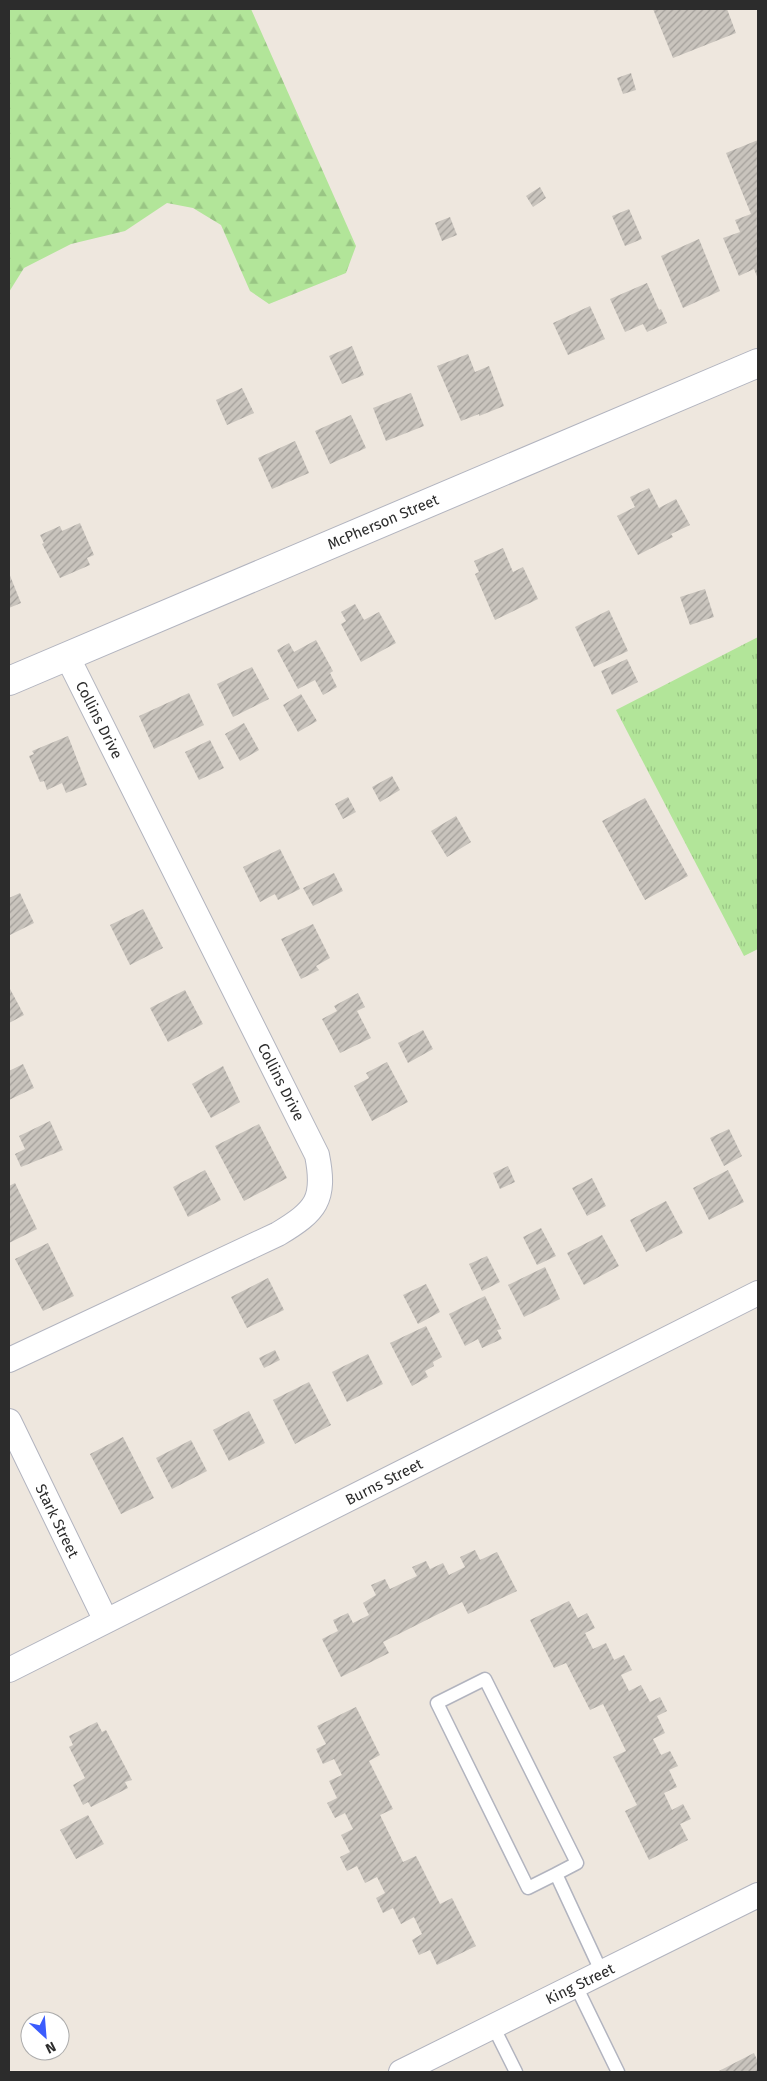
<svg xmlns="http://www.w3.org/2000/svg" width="767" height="2081" font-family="'Fira Sans',sans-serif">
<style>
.grass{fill:url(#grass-tufts)}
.forest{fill:url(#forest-firs)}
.building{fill:url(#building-hatch)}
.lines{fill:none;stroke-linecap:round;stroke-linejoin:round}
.lane-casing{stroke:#b2b4bf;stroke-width:15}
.street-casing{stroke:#b2b4bf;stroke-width:26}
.secondary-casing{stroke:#b2b4bf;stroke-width:30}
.lane{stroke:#fff;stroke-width:12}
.street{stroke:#fff;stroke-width:24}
.secondary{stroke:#fff;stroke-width:28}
.labels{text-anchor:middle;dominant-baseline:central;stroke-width:4;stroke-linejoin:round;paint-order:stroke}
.street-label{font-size:15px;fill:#2c2c2c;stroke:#fff}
</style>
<defs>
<pattern id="grass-tufts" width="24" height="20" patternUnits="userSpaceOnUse" patternTransform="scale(1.25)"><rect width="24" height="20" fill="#b2e599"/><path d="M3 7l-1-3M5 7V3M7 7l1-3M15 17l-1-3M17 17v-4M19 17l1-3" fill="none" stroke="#99c584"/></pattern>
<pattern id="forest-firs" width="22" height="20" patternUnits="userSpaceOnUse" patternTransform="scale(1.25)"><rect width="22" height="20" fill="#b2e599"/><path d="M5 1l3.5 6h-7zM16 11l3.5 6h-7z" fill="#99c584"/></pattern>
<pattern id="building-hatch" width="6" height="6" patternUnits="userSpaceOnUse" patternTransform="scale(1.25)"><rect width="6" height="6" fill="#c9c4bd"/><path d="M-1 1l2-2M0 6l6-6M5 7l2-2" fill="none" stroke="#a39f9a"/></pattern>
</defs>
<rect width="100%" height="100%" fill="#eee7de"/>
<path class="grass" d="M758,637V949L744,956L616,710Z"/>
<path class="forest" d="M9,9H251L356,246L346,273L269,304L250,291L221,225L193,208L167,203L125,231L71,244L24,268L9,292Z"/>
<path class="building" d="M653,9H727L736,33L673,58Z
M631,73L636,90L623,94L617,78Z
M758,140V279L754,269L739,276L723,238L740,232L735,220L751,214L726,153Z
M540,187L546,198L533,207L526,196Z
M629,209L642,239L625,246L612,216Z
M450,217L457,235L442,241L435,223Z
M699,239L720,291L683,308L661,256Z
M647,283L659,310L661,309L667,323L647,332L643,324L625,332L610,299Z
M590,306L605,339L568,355L553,323Z
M352,346L364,375L342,384L329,356Z
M468,354L475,372L489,366L504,406L479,416V414L461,421L437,366Z
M242,388L254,413L227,425L216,400Z
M411,393L424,426L386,441L373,408Z
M351,415L366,448L330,464L315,431Z
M295,441L309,473L272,489L258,458Z
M649,488L659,508L676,499L690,525L671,534L673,537L638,555L617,516L635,507L630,497Z
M80,523L94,555L87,558L90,565L60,578L42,544L44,543L40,535L60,526L62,531Z
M503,548L513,572L523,567L538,599L495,620L475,574L479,572L474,561Z
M9,573L21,603L9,608Z
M705,589L714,617L690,625L680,597Z
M355,604L364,620L379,612L396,643L361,662L341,624L346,621L341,612Z
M609,610L628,651L594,667L575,627Z
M316,640L333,671L330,673L337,687L323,695L315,680L298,689L277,650L289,643L294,652Z
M627,659L638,682L612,695L601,671Z
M252,667L269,699L233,717L217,684Z
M189,693L204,725L154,749L139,716Z
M301,694L317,721L298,732L283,705Z
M244,723L259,750L240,761L225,734Z
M68,736L87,785L66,793L62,783L47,790L44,781L40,782L29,756L34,754L32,751Z
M210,740L224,768L199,780L185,752Z
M392,776L400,790L380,802L372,787Z
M348,797L356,812L343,819L335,804Z
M645,798L688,876L645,900L602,821Z
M456,816L471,842L447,857L431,831Z
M280,849L300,889L278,900L275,894L260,902L243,867Z
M334,873L343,891L313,906L303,888Z
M20,893L34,923L10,935L9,898Z
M143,909L163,948L130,965L110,925Z
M313,924L330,958L316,966L319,970L301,979L281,939Z
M9,987L24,1015L9,1023Z
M185,990L203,1024L168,1042L150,1008Z
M358,993L365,1007L357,1011L371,1038L340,1053L322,1019L337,1011L334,1006Z
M423,1030L433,1049L408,1063L398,1043Z
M387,1062L408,1102L372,1121L354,1086L369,1078L366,1073Z
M23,1064L34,1088L9,1100V1071Z
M223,1066L240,1102L211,1118L192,1084Z
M50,1121L63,1150L21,1167L15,1154L25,1149L19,1136Z
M259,1124L287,1178L244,1201L215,1146Z
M729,1129L742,1156L724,1166L710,1138Z
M508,1166L515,1182L500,1189L493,1173Z
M205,1170L221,1200L188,1217L173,1187Z
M728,1170L744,1202L709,1220L693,1188Z
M592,1178L606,1206L587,1216L572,1188Z
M15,1183L37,1229L9,1243V1186Z
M666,1201L683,1233L646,1252L630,1220Z
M541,1228L556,1256L537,1265L523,1237Z
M602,1235L619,1266L584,1285L567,1253Z
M48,1243L74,1296L43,1311L15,1259Z
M487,1256L500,1282L482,1291L469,1264Z
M545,1267L560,1299L524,1317L508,1285Z
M268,1278L284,1310L247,1328L231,1297Z
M426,1284L440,1312L418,1324L403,1295Z
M485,1296L501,1329L497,1330L502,1339L482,1348L478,1339L465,1346L449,1314Z
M426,1326L442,1357L433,1362L434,1366L425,1371L428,1377L412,1386L390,1343Z
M275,1350L280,1360L264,1368L259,1358Z
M368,1354L383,1384L347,1402L332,1372Z
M309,1382L331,1425L295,1444L273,1400Z
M249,1411L265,1443L229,1461L213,1430Z
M123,1437L154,1498L121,1514L90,1454Z
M191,1440L207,1471L172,1489L156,1458Z
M475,1550L480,1560L497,1552L517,1591L468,1614L462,1602L383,1642L389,1653L341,1677L322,1639L338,1631L333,1620L348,1613L353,1623L369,1615L363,1603L376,1595L371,1585L385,1579L390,1589L417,1576L412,1567L426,1561L430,1569L443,1563L449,1575L465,1567L460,1557Z
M569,1601L578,1618L587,1613L595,1628L585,1633L593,1649L606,1643L614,1660L624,1655L632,1670L621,1675L629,1691L641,1685L650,1702L660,1697L667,1711L657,1716L665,1733L653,1739L661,1755L670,1751L678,1766L669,1770L677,1787L664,1793L672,1810L683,1804L691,1819L680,1824L688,1840L649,1860L625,1811L637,1805L613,1757L626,1751L603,1704L590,1710L566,1663L554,1668L530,1620Z
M356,1707L380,1755L369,1761L393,1809L380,1815L403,1862L416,1856L440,1904L452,1898L476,1946L437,1965L430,1950L419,1955L412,1940L422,1934L414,1917L401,1924L393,1908L383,1913L376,1898L385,1893L377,1877L365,1883L357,1866L347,1871L340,1857L350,1852L341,1835L353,1829L345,1813L335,1818L327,1803L337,1798L329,1781L342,1775L334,1759L323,1764L316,1749L326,1744L317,1726Z
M97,1722L102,1732L106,1730L132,1780L125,1782L128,1788L91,1807L88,1802L83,1805L73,1785L85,1778L69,1747L73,1745L69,1736Z
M88,1815L104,1844L76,1859L60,1830Z
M754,2053L758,2062V2072H717Z"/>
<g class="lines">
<defs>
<path id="lane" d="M556,1874L528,1888L437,1703L485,1679L577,1863L556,1874L602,1973
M576,1986L618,2072
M493,2026L516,2072"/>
<path id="street" d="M9,1360L278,1234C316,1211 326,1200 317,1155L67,656
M9,1421L106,1621
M9,1670L758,1293
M401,2072L758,1895"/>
<path id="secondary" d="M9,681L758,363"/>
</defs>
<use href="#lane" class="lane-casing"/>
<use href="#street" class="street-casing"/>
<use href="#secondary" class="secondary-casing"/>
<use href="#lane" class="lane"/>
<use href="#street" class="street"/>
<use href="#secondary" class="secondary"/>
</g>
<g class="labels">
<g class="street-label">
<text transform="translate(383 522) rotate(-23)">McPherson Street</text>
<text transform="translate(99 720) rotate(63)">Collins Drive</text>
<text transform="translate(281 1082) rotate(63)">Collins Drive</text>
<text transform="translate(384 1482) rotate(-27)">Burns Street</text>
<text transform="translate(57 1521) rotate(64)">Stark Street</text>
<text transform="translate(580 1984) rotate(-26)">King Street</text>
</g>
</g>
<rect width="767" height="2081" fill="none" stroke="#2c2c2c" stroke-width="20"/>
<g transform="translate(45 2036) rotate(154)"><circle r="24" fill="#ffffff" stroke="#ababab"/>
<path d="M0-4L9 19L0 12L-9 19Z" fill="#3b5cfd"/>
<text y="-8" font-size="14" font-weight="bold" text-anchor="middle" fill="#2c2c2c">N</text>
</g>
</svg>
